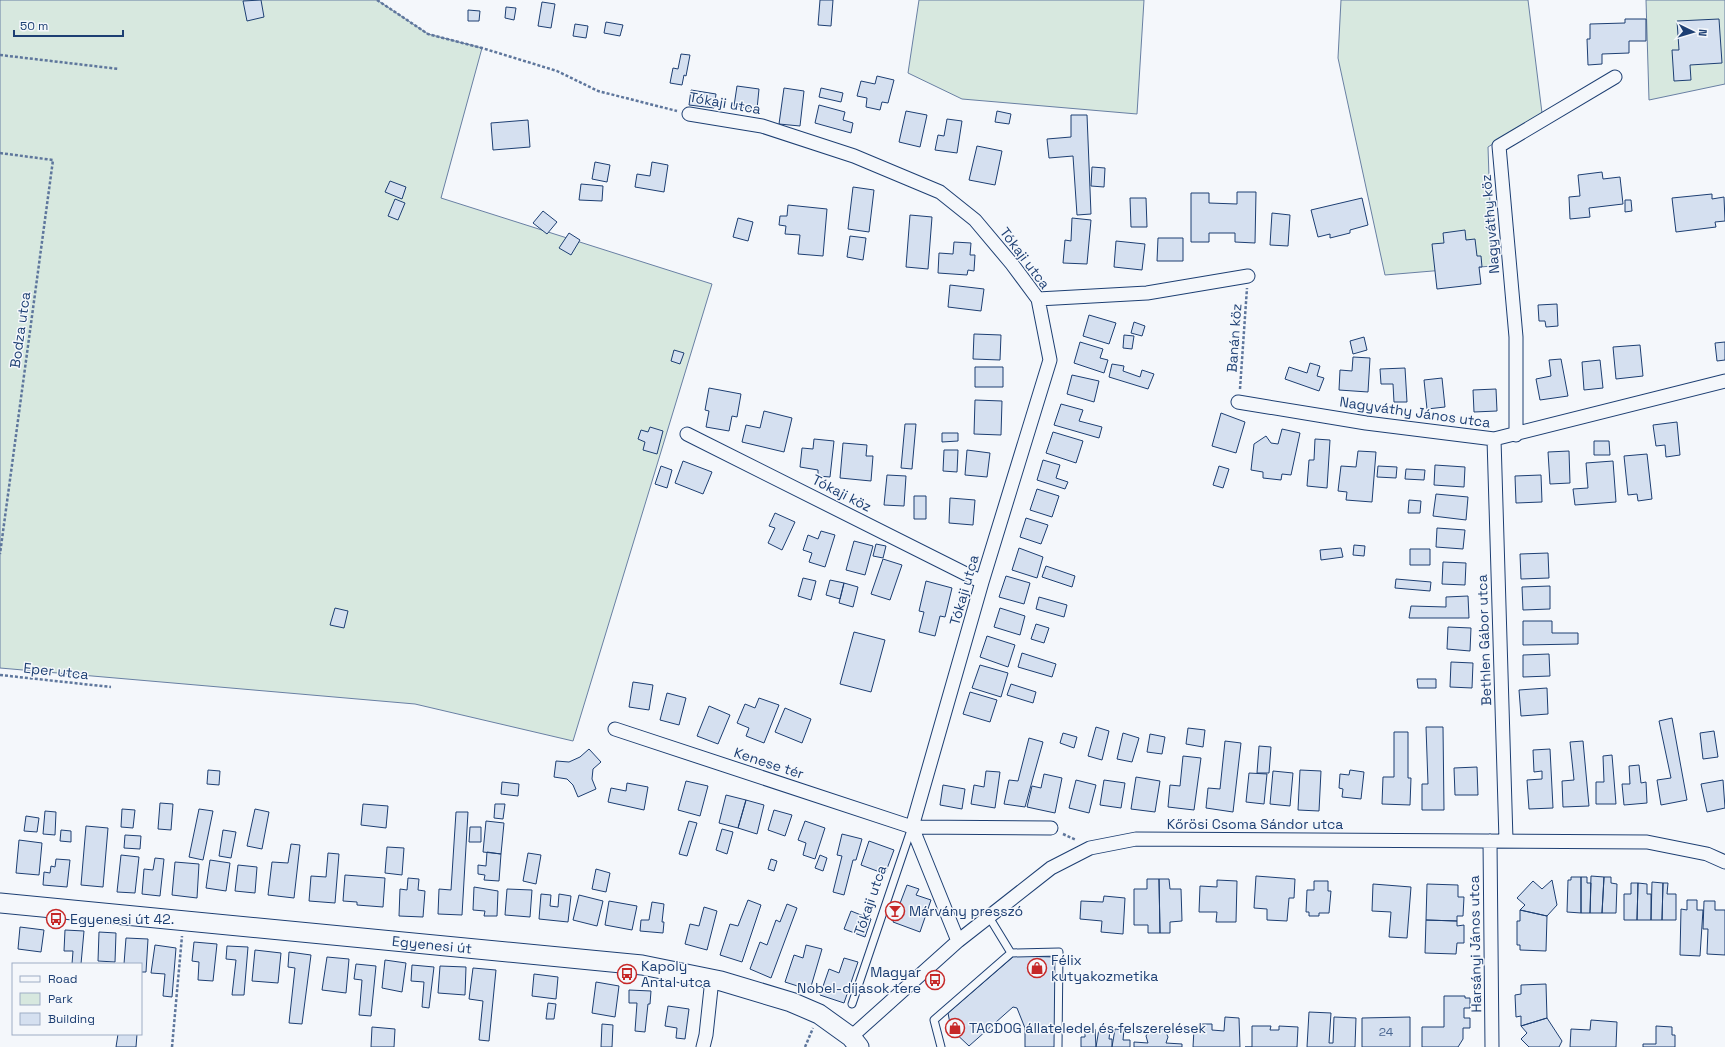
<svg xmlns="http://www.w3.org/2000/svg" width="1725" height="1047" font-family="'Space Grotesk',sans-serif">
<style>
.green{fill:#d7e8df;stroke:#687fa3}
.building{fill:#d5e0f0;stroke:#1d3f73}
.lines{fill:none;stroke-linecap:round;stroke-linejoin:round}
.lane-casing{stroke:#1d3f73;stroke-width:9}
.street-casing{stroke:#1d3f73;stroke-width:15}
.secondary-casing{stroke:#1d3f73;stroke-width:21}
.path{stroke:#5e769c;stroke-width:2.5;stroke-dasharray:3 2;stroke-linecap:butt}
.lane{stroke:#f4f7fb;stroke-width:7}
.street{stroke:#f4f7fb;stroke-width:13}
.secondary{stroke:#f4f7fb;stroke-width:19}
.labels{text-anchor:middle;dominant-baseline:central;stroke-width:3;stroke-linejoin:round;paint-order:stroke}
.number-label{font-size:12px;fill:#4b6792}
.street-label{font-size:14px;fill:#1d3f73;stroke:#f4f7fb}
.poi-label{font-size:14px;fill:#1d3f73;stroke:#f4f7fb;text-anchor:start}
</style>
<rect width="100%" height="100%" fill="#f4f7fb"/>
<path class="green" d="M0,0H377L428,34L482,48L441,198L712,284L573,741L415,704L0,668Z
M919,0H1144L1137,114L962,99L908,73Z
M1341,0H1528L1542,113L1488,147L1492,266L1385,275L1338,58Z
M1646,0H1725V84L1649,100Z"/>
<path class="building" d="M261,0L264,17L247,21L243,1Z
M820,0H833L831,26L818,25Z
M542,2L555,4L551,28L538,26Z
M506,7L516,8L514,20L505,18Z
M468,10L480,11L479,21H468Z
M1625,19H1646V41H1629V53L1602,54V64L1588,65L1587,39H1590V24L1625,23Z
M1719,19L1722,63L1690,65L1691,80L1674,81L1672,50H1679L1677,21Z
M606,22L623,25L620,36L604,33Z
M575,24L588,26L586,38L573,36Z
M681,54L690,55L686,76L684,75L682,85L670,83L673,68L678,69Z
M877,76L894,80L888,103L882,102L880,110L866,107L867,98L857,96L861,81L875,84Z
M737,86L759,89L757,109L734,106Z
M784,88L804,91L800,126L779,124Z
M821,88L843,93L841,102L819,97Z
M691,90L716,94L714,108L689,105Z
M819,105L845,112L843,120L853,123L851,133L815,123Z
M906,111L927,115L920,147L899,142Z
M997,111L1011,114L1009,124L995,122Z
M1071,115H1087L1091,214L1077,215L1073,156L1049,158L1047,139L1071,137Z
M947,119L962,121L957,153L935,150L938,135L944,136Z
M528,120L530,147L493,150L491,123Z
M977,146L1002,151L995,185L969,180Z
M595,162L610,165L607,182L592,179Z
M652,162L668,165L664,192L635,187L637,174L650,176Z
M1092,167L1105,168L1104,187L1091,186Z
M1602,172L1603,179L1620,177L1623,204L1589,208L1590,217L1570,219L1569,197L1580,196L1578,175Z
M390,181L406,187L402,199L385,192Z
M581,184L603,186L602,201L579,200Z
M853,187L874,190L869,232L848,229Z
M1237,192H1256L1255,243L1235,242V233H1209V242H1191V193H1209V203L1237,204Z
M1712,194V199L1724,197L1725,221L1715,222L1716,227L1676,232L1672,198Z
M1130,198H1146L1147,227H1131Z
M1362,198L1368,225L1350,230V233L1330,238V234L1318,237L1311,210Z
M395,199L405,203L398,220L388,216Z
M1625,200H1631L1632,211L1625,212Z
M788,205L827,209L823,256L798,254L800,235L785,234L786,226L779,225L780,216H787Z
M543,211L557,222L547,234L533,223Z
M1272,213L1290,215L1288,246L1270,245Z
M910,215L932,217L928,269L906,267Z
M738,218L753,222L748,241L733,237Z
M1072,218L1091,220L1087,264L1063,263L1065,240L1071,241Z
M1465,230L1466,240L1475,239L1477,256H1481L1482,267H1479L1481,284L1437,289L1432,244L1444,243L1443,233Z
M569,233L580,240L571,255L559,248Z
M850,236L866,238L863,260L847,257Z
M1158,238H1183V261H1157Z
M1116,241L1145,244L1142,270L1114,267Z
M954,242L971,243L970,255H975L974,271L968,270L967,275L938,273L939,253L953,254Z
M950,285L984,289L981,311L948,307Z
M1557,304L1558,326L1546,327L1545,321H1539L1538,305Z
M1089,315L1116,323L1109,344L1083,336Z
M1134,322L1145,326L1142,336L1131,333Z
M974,334L1001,335L1000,360L973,359Z
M1124,335L1134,336L1132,349L1123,348Z
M1364,337L1367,350L1353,354L1350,341Z
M1080,342L1103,349L1100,358L1108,360L1104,373L1074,363Z
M1725,342V360L1717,361L1715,343Z
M1640,345L1643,376L1616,379L1613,347Z
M674,350L684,353L680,364L671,361Z
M1353,357L1370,358L1368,392L1339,390L1340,370L1352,371Z
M1561,359L1568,396L1540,400L1536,379L1551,376L1549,360Z
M1600,360L1603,388L1584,390L1582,362Z
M1310,363L1320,366L1317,376L1324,378L1319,391L1285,379L1289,367L1307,373Z
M1112,364L1124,366L1123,371L1140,377L1142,370L1154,374L1148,389L1109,377Z
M975,367H1003V387H975Z
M1405,368L1407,402H1394L1393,384H1381L1380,369Z
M1072,375L1099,381L1094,402L1067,394Z
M1442,378L1445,407L1427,409L1424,380Z
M709,388L741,394L737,417L732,416L729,431L706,427L709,411L705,410Z
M1496,389L1497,411L1474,412L1473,390Z
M975,400L1002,401L1001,435L974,434Z
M1061,404L1083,410L1079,421L1102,427L1099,438L1054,425Z
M764,411L792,418L784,452L742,442L746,425L760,428Z
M1221,413L1245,422L1236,453L1212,446Z
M1677,422L1680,455L1666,457L1665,445L1656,446L1653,425Z
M905,424H916L912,469L901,468Z
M650,427L663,431L657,454L643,450L645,442L638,439L641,430L648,432Z
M1282,429L1300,433L1291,475L1282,474L1281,480L1263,478V472L1251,470L1254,444L1266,436L1271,443L1278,444Z
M1053,432L1083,441L1076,463L1046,453Z
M942,433H958V441L942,442Z
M814,439L834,441L830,477L818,476V470L800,467L802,448L813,449Z
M1315,439L1330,440L1327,488L1307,486L1309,460H1314Z
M1594,441H1609L1610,455H1594Z
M843,443L867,445L866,456H873L871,481L840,478Z
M944,450H958L957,472L943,471Z
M967,450L990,453L987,477L965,475Z
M1358,451L1376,452L1372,502L1346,500L1347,492L1338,491L1341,466L1356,467Z
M1569,451L1570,483L1550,484L1548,452Z
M1647,454L1652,499L1638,501L1637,494L1628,495L1624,456Z
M1043,460L1060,465L1056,478L1068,482L1065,489L1037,480Z
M683,461L712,472L703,494L675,483Z
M1613,461L1616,502L1575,505L1573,489L1588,488L1586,463Z
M1435,465L1465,467L1464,487L1434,485Z
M661,466L672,470L667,488L655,484Z
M1219,466L1229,469L1223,488L1213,485Z
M1378,466L1397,467L1396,478L1377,477Z
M1406,469L1425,470L1424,480L1405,479Z
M887,475L906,476L904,506L884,505Z
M1541,475L1542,502L1516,503L1515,476Z
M1037,489L1059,496L1052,517L1030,510Z
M1436,494L1468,497L1466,520L1433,516Z
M914,496H926V519H914Z
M950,498L975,500L973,525L949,523Z
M1409,500L1421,501L1420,513H1408Z
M775,513L795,522L782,550L768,543L775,528L769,526Z
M1026,518L1048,525L1041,544L1020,537Z
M1437,528L1465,530L1463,549L1436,547Z
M821,531L835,535L825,567L809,562L812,553L803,550L808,535L818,539Z
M854,541L873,546L865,575L846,570Z
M876,544L886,546L883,558L873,556Z
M1354,545L1365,546L1364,556L1353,555Z
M1019,548L1043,557L1037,578L1012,570Z
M1341,548L1343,557L1321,560L1320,550Z
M1410,549H1430V565H1410Z
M1548,553L1549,578L1521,579L1520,554Z
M883,559L902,565L890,600L871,594Z
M1443,562L1466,563L1465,585L1442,584Z
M1046,566L1075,576L1072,587L1042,577Z
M1006,576L1030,583L1024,604L999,597Z
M803,578L816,581L811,600L798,596Z
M1396,579L1431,582L1430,591L1395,588Z
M830,580L844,583L840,599L826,595Z
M926,581L952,588L945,617L940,616L935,636L919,632L924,612L919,611Z
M844,583L858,587L853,607L839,603Z
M1550,586V609L1523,610L1522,587Z
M1468,596L1469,618H1409L1411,606L1446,607V597Z
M1039,597L1067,605L1064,617L1036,609Z
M335,608L348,611L344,628L330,625Z
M1000,608L1025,616L1020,635L994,627Z
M1523,621H1552V633H1578V644L1523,645Z
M1036,624L1049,628L1044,643L1031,639Z
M1448,627L1471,628L1470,651L1447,649Z
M854,632L885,640L871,692L840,684Z
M987,636L1015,645L1008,667L980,657Z
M1022,653L1056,664L1052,677L1018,667Z
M1549,654L1550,676L1523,677V655Z
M1451,662L1473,663L1472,688L1450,687Z
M980,665L1008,673L1001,697L972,688Z
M1417,679H1436V688H1418Z
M633,682L653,685L649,710L629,707Z
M1011,684L1036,692L1033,703L1007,695Z
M1547,688L1548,714L1521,716L1519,690Z
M970,692L997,700L990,722L963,714Z
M667,693L686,698L679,725L660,720Z
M759,698L779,705L764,743L746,736L749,728L737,723L745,704L755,708Z
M709,706L730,715L718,744L697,736Z
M785,708L811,719L802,743L775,732Z
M1672,718L1687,800L1661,805L1657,780L1671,778L1659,721Z
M1096,727L1109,731L1102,760L1088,756Z
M1426,727H1443L1444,810H1422V784H1428Z
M1188,728L1205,730L1203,747L1186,744Z
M1714,731L1718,757L1703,759L1700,733Z
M1394,732H1408V778H1411L1410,805L1382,804L1383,777H1394Z
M1063,733L1077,737L1074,748L1060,743Z
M1123,733L1139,738L1132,762L1117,759Z
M1150,734L1165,737L1162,754L1147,752Z
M1029,738L1043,742L1025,807L1004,804L1009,780L1018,781Z
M1225,741L1241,743L1233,812L1206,808L1208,788L1220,789Z
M1583,741L1589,806L1563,807L1562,781L1574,780L1570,742Z
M1259,746L1271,747L1269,773H1257Z
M589,749L601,762L593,769L592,779L596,789L578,797L573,785L567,779L554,777L556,761L569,762L580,757Z
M1550,749L1553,808L1529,809L1527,780L1542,779V771L1534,772L1533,750Z
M1612,755L1616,804H1596V782H1604L1603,756Z
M1183,756L1201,758L1194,810L1168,807L1170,785L1180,786Z
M1639,765L1641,783L1646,782L1647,803L1624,805L1622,784H1630L1629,766Z
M1477,767L1478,795H1455L1454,768Z
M208,770L220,771L219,785L207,784Z
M1300,770L1321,771L1319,811L1298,810Z
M1350,770L1364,772L1361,799L1342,797L1343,789L1339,788L1340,774L1349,775Z
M986,771L1000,772L995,808L971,804L974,785L984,787Z
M1273,771L1293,773L1290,806L1270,804Z
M1249,773L1267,774L1264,804L1246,802Z
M1044,774L1062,778L1055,813L1027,807L1032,786L1041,788Z
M1136,777L1160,781L1155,812L1131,809Z
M1076,780L1096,785L1089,813L1069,808Z
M1104,780L1125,783L1121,808L1100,805Z
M1723,780L1725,808L1707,812L1701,784Z
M686,781L708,786L700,816L678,810Z
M502,782L519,784L518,796L501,794Z
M627,783L648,787L644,810L608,802L611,788L626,791Z
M943,785L965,789L962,809L940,805Z
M726,795L746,800L738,828L719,823Z
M746,800L764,805L757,834L738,828Z
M160,803L173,804L171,830L158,829Z
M363,804L388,806L386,828L361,825Z
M495,804H505L503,819L494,818Z
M122,809L135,810L133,828L121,827Z
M199,809L213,811L203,860L189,857Z
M255,809L269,812L262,849L247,846Z
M774,810L792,815L785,836L768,830Z
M45,811L56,812L55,835L43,834Z
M456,812H468L462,915L438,914L439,889L451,890Z
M26,816L39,818L37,832L24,831Z
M486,821L504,823L501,854L483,852Z
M689,821L697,823L687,856L679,854Z
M805,821L825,828L815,859L803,855L806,843L798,840Z
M86,826L108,828L103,887L81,885Z
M470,827H481V842H469Z
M722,829L733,832L727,854L716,850Z
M61,830L71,831V842L60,841Z
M223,830L236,832L231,858L219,856Z
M842,834L862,839L856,860H853L844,895L833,892L842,856L837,855Z
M125,835L141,836L140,849L124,848Z
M19,840L42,843L39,875L16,873Z
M869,841L894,850L885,874L861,865Z
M291,844L300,845L294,898L268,895L272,862L288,863Z
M387,847L404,848L402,875L385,873Z
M487,852L501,854L499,881L484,880L485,875L478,874V865L486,866Z
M328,853L339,854L335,903L309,901L311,876L326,877Z
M528,853L541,855L536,884L523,881Z
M121,855L139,857L135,893L117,892Z
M820,855L827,858L823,871L815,868Z
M155,858L164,859L160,896L142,894L144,869L153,870Z
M56,859L70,860L67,887L43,885L44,872L50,873L51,866L55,867Z
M771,859L777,861L774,871L768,869Z
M210,860L230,863L226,891L206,888Z
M175,862L199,864L197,898L172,895Z
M238,865L257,867L255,893L235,891Z
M596,869L610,873L606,892L592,889Z
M345,875L385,878L383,907L357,905V902L343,901Z
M1256,876L1295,879L1294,898H1289L1287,921L1267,920V909L1254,908Z
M1591,876L1604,877L1602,913H1590Z
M1571,877H1581V913L1567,912L1568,880H1571Z
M1581,877H1587V883H1591L1590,913H1581Z
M1604,877H1611V883L1617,884L1616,913H1602Z
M408,878L419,879L418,890L425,891L423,917L399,916L400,889L407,890Z
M1147,879H1159L1160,933H1148V925H1134V889H1147Z
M1159,879H1169L1170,889H1181L1182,921L1170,922V933H1160Z
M1217,880L1237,881L1236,922H1216L1217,912H1199L1200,886L1217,887Z
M1552,880L1557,905L1547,916L1520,910L1525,905L1517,898L1533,881L1542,889Z
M1314,881H1328V891H1331L1329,913H1319V916H1309V912H1306L1307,890H1314Z
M1652,882L1663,883L1662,920H1651Z
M1631,883H1638L1637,920H1624V894H1631Z
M1638,883L1647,884V894H1651V920H1637Z
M1663,883H1668L1667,894H1676V920H1662Z
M1373,884L1411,887L1407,938L1389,937L1391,912L1372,911Z
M1427,884L1458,885V897H1464L1463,916H1457V921L1426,920Z
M907,885L919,889L916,895L931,900L920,932L893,922Z
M474,887L498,891L497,916H484L485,911L473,910Z
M507,889L532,890L530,917L505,915Z
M541,894L551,895L550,906L558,907L559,894L571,896L568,922L539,919Z
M579,895L603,901L597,926L573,920Z
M1104,896L1125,898L1123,934L1101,932L1102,921L1080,919L1081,901L1103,902Z
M748,900L761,905L742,962L720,955L730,924L738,926Z
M1687,900H1697V910H1703L1700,956L1680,955L1681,909L1687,910Z
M609,901L637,906L632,930L605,925Z
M1704,901H1715V910H1725V955L1707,954L1708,929H1703Z
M652,902L664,904L662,922H664L663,933L640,931L641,920H649Z
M787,904L797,908L771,978L750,969L760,942L767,945L776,920L780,922Z
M704,907L717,911L707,950L685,944L690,924L699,926Z
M1520,910L1547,916L1546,951L1520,950V945H1517V921H1520Z
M851,911L871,919L865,937L844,929Z
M1426,920L1457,921V926L1464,925V943H1457L1456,954L1425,953Z
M20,927L44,930L41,952L18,949Z
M65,930L84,931L81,964H72L73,951H64Z
M99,932L116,933L115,962L98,961Z
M126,938L148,939L146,972H141V964H124Z
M194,942L217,944L213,981L198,980L199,962L192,961Z
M155,945L176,948L172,997L163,996L165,974L151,973Z
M806,945L822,949L810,990L785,982L794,955L803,958Z
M227,946L248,947L244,995H232L236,960L226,959Z
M255,950L281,953L278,983L252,981Z
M289,952L311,955L302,1024L289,1023L295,968L288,967Z
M1014,956L1056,957L1055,1047H1025V1028L1017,1008L1013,1007L969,1046L951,1029L948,1013Z
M327,957L349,959L346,993L322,990Z
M844,958L858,962L844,1003L820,995L829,969L839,973Z
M385,960L406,963L402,992L382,988Z
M356,964L376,966L371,1016L359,1015L362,980L354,979Z
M412,965L434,967L429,1008L422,1007L424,982L411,981Z
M440,966L466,967L465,995L438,993Z
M473,968L496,970L489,1041L479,1040L483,1001L469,999Z
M534,974L558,977L556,999L532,996Z
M596,982L619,986L615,1017L592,1013Z
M1546,984L1547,1018L1521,1026V1016L1516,1017L1515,995L1521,994V985Z
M629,990L651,991L650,1004H648L645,1032L635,1031L637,1003H629Z
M1444,996H1465V998H1470V1008H1464V1018H1470V1028H1463V1039L1458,1047H1422V1027H1444Z
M548,1003L556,1004L554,1019H546Z
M668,1006L689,1009L685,1039L676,1038L677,1028L665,1026Z
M1309,1012L1331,1013L1329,1043H1333L1334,1017L1356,1018L1355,1047H1307Z
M1225,1017L1239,1018L1240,1047H1193L1194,1029L1199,1030V1024H1212V1030L1224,1031Z
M1410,1017V1047H1362V1018Z
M1547,1018L1562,1041L1559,1047H1529L1521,1039L1527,1033L1521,1026Z
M1591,1020L1617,1022L1616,1047H1570L1571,1029L1590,1030Z
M602,1024L613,1025L612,1047H601Z
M1252,1026H1271L1270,1030H1279V1026L1298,1027L1297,1047H1245H1252Z
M1656,1026L1672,1027V1035H1675V1047H1643V1044H1656Z
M372,1027L395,1029L394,1047H371Z
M1158,1028L1165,1030L1168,1037L1166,1043L1182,1044V1047H1134V1042L1148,1043L1146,1036L1150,1029Z
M1085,1029H1095L1096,1047H1081V1037H1085Z
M1099,1029L1110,1030L1109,1039H1112V1047H1096Z
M1115,1029L1124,1030L1123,1040H1130V1047H1112Z
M118,1034H137L136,1047H116Z"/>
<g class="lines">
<defs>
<path id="lane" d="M989,917L1011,953
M852,1004L912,827
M941,1047L934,1020L1011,953L1059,952L1058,1047"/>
<path id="street" d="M689,114L762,126L854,156L940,192L975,220L1012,264L1038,299L1050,360L982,582L912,827
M1038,299L1147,293L1248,276
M1238,402L1366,423L1494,439L1725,381
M687,434L982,582
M1516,435V337L1499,146L1615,77
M1494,439L1506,840
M615,729L912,827L1051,828
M912,827L958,941
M1490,841L1492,1047
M851,1037L958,941L1051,868L1090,848L1136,839L1647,842L1707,854L1725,862
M703,1047L706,1035L712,979"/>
<g id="secondary">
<path id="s1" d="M0,903L642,965L721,981L791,1002L819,1014L851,1037L859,1047"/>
</g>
</defs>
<use href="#lane" class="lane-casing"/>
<use href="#street" class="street-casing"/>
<use href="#secondary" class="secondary-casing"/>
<path class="path" d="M377,0L428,34L482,48L557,71L598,91L677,111
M0,55L119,69
M0,153L53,160L0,554
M1240,389L1247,288
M0,675L111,687
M1063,834L1076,840
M172,1047L182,936
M805,1047L813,1028"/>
<use href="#lane" class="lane"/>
<use href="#street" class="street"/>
<use href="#secondary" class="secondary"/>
</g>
<defs>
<symbol id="bar-ring" viewBox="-11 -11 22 22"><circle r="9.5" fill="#f4f7fb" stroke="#c62828" stroke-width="1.5"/><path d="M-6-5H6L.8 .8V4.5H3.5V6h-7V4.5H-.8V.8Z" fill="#c62828"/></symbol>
<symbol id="bus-ring" viewBox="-11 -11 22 22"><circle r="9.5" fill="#f4f7fb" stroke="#c62828" stroke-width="1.5"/><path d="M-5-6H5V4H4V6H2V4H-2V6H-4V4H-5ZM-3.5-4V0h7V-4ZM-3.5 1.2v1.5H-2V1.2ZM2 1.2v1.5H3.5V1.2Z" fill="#c62828"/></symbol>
<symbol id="shop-ring" viewBox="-11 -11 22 22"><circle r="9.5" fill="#f4f7fb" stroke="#c62828" stroke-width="1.5"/><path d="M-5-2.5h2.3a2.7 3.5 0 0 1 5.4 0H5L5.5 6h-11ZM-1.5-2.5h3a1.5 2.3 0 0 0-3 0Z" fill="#c62828"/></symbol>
</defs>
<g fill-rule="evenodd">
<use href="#bar-ring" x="884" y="900" width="22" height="22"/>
<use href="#bus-ring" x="45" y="908" width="22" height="22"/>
<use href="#shop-ring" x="1026" y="957" width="22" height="22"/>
<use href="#bus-ring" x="616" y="963" width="22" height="22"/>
<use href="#bus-ring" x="924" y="969" width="22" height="22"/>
<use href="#shop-ring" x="944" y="1017" width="22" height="22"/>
</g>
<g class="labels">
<g class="number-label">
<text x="1386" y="1032">24</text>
</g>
<g class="street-label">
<text transform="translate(725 103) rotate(10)">Tókaji utca</text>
<text transform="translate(1490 224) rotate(-95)">Nagyváthy köz</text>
<text transform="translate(1025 258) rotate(53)">Tókaji utca</text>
<text transform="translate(20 330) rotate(-82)">Bodza utca</text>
<text transform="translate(1234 338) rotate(-86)">Banán köz</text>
<text transform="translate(1415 412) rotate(8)">Nagyváthy János utca</text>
<text transform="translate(842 493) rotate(27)">Tókaji köz</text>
<text transform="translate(964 590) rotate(-74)">Tókaji utca</text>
<text transform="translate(1484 640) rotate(-92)">Bethlen Gábor utca</text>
<text transform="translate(56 671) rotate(6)">Eper utca</text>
<text transform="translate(769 763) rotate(18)">Kenese tér</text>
<text x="1255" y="824">Kőrösi Csoma Sándor utca</text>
<text transform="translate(870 900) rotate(-71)">Tókaji utca</text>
<text stroke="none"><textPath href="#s1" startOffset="434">Egyenesi út</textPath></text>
<text transform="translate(1475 944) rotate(-91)">Harsányi János utca</text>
</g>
<g class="poi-label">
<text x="909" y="911">Márvány presszó</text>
<text x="70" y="919">Egyenesi út 42.</text>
<text x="1051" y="960">Félix<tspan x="1051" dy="16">kutyakozmetika</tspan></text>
<text x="641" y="966">Kapoly<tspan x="641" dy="16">Antal utca</tspan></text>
<text x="921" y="972" text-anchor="end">Magyar<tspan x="921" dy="16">Nobel-díjasok tere</tspan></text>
<text x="969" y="1028">TACDOG állateledel és felszerelések</text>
</g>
</g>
<rect x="12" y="963" width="130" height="72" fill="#f4f7fb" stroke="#9eadc5"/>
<rect x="20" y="976" width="20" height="6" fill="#f4f7fb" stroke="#9eadc5"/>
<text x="48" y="983" font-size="12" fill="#1d3f73">Road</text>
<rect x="20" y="993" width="20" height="12" fill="#d7e8df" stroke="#9eadc5"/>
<text x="48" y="1003" font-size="12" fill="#1d3f73">Park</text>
<rect x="20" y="1013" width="20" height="12" fill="#d5e0f0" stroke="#9eadc5"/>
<text x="48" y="1023" font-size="12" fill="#1d3f73">Building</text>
<g transform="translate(1693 32) rotate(95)" stroke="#f4f7fb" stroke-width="3" paint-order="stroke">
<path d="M0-3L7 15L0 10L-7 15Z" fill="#1d3f73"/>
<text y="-6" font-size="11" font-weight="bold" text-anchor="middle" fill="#1d3f73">N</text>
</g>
<path d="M14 30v6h109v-6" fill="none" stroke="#1d3f73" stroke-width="2"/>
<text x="20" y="30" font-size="12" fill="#1d3f73" stroke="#f4f7fb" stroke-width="3" paint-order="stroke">50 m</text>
</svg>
